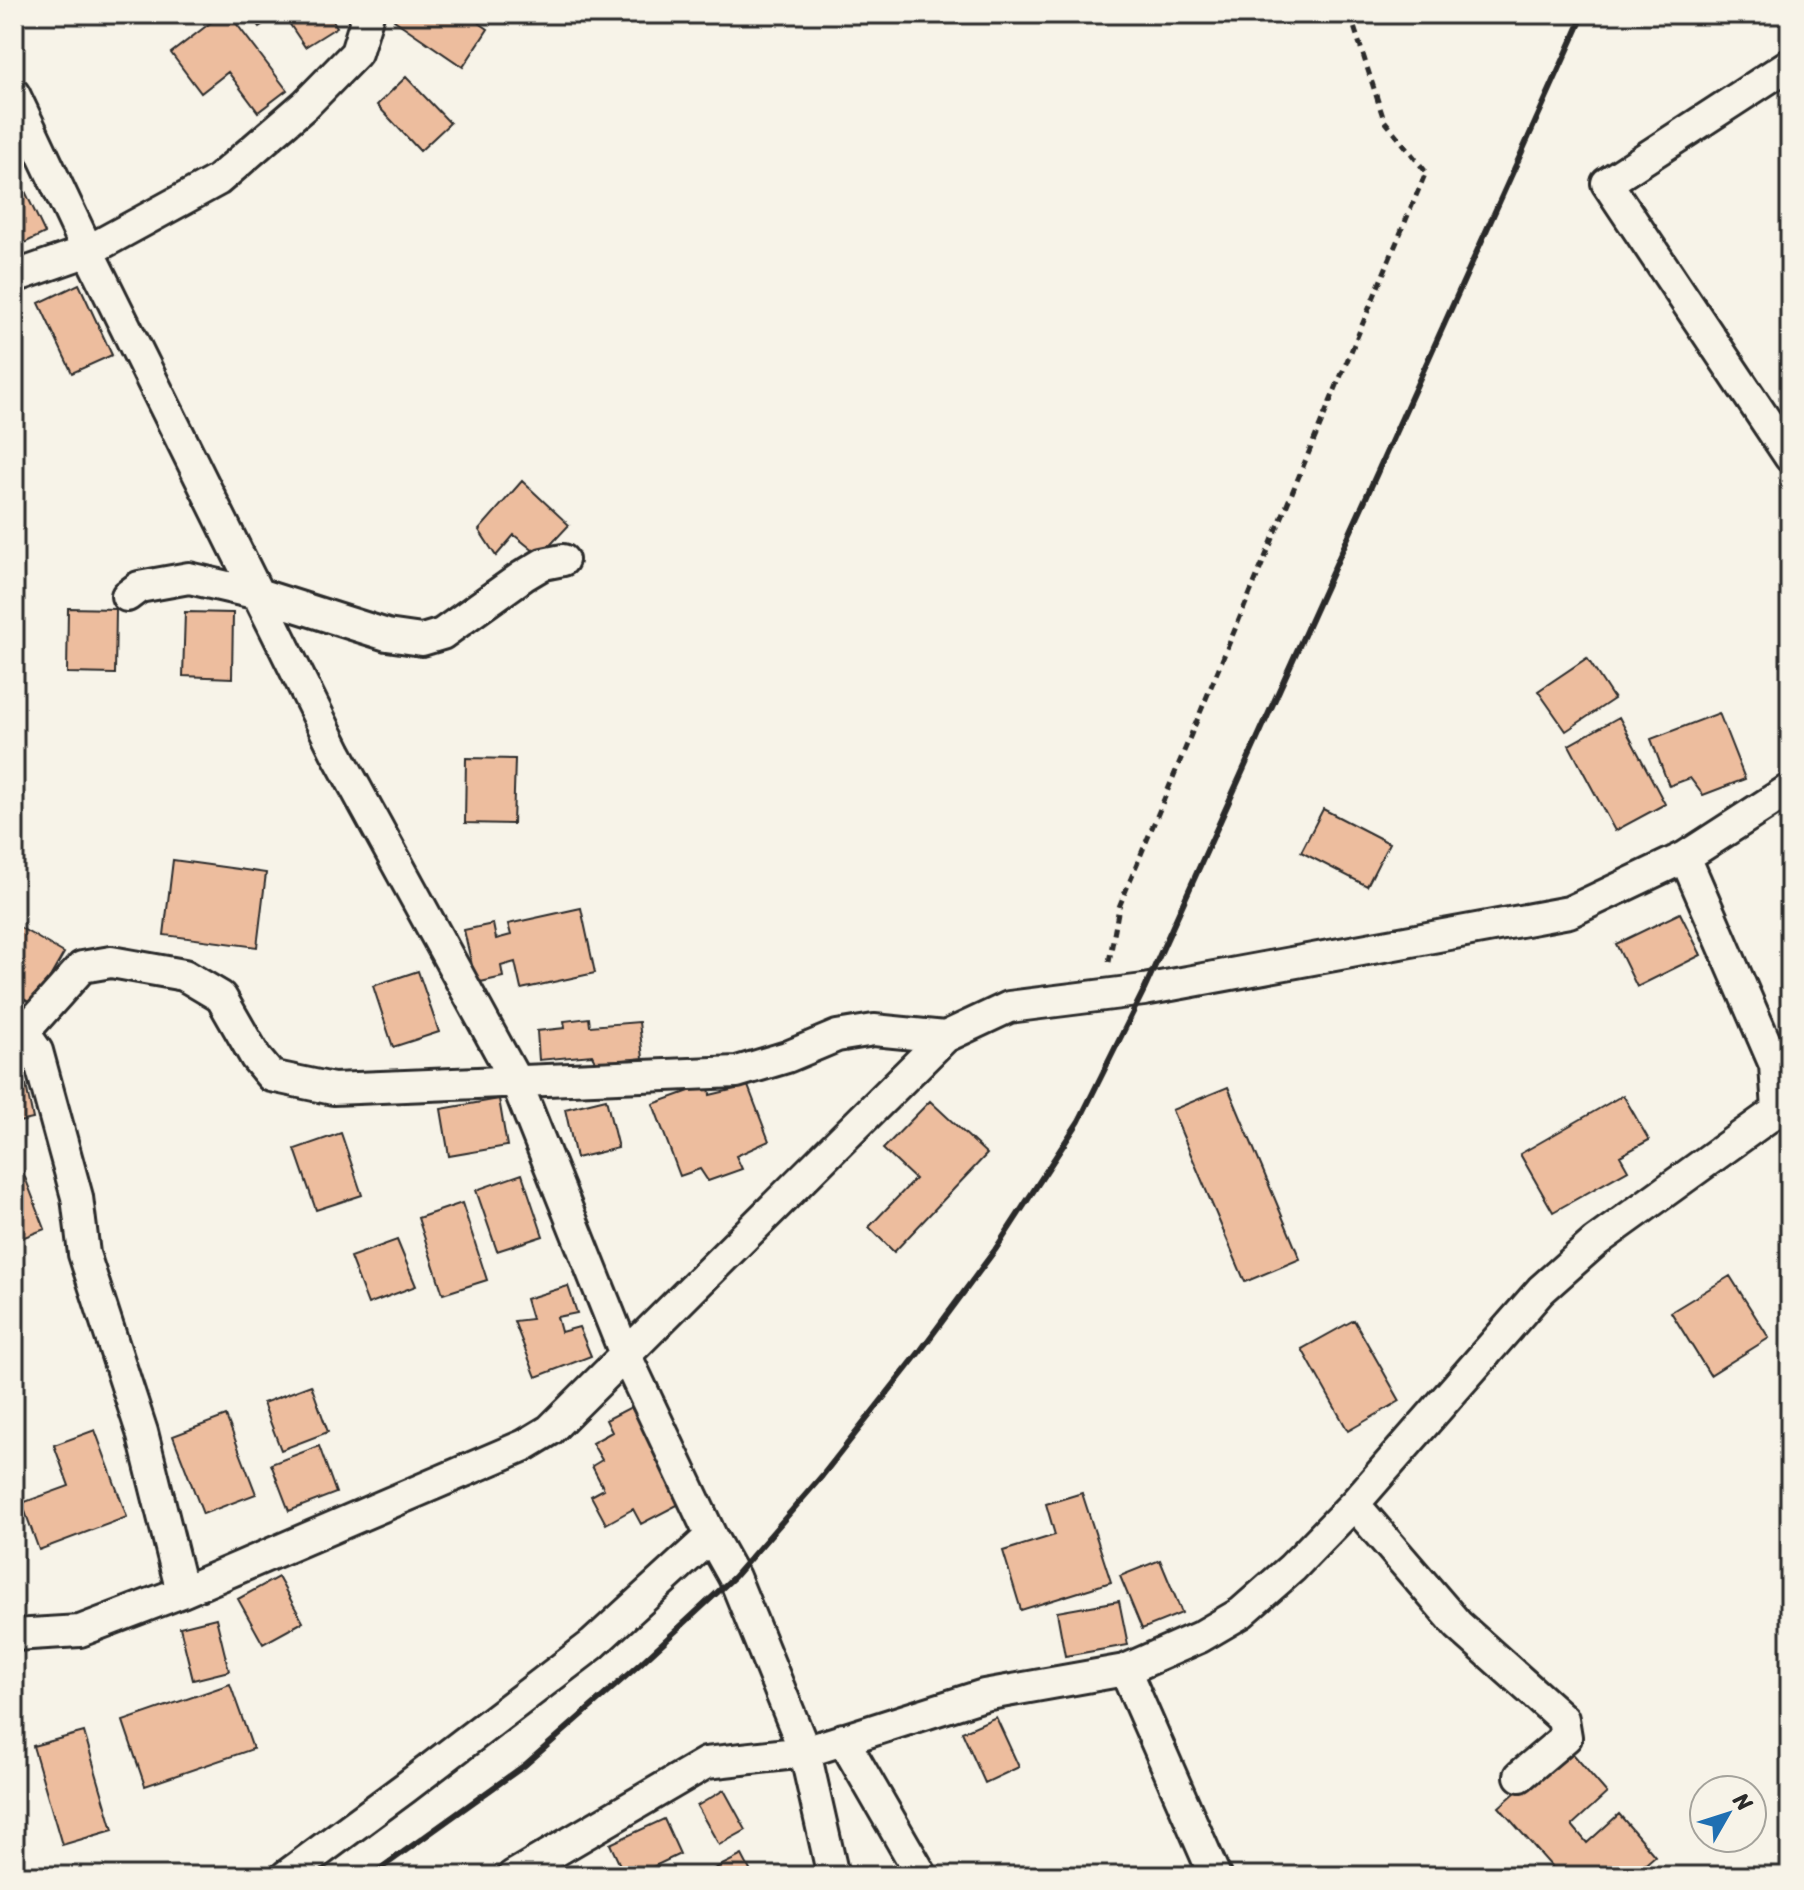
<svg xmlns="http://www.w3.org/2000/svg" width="1804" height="1890" font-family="Sriracha,sans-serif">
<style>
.building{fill:#edbd9e;stroke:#2b2b2b;stroke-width:2}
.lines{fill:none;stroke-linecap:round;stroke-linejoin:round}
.minor-casing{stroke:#2b2b2b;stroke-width:36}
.path{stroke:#2b2b2b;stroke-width:5;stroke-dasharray:8 6;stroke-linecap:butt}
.minor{stroke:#f7f3e8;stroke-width:30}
.rail{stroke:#2b2b2b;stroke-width:6}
</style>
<rect width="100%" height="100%" fill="#f7f3e8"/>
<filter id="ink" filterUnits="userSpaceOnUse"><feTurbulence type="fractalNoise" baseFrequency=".0125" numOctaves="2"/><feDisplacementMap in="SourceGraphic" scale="16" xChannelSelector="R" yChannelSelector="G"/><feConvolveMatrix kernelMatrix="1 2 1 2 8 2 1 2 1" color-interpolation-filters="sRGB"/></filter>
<g filter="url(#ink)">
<path class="building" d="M222,14H229L287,90L258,112L228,72L201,93L171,53Z
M250,14H279L259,27Z
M283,14H329L337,27L305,47Z
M397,14H466L488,29L463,67L394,20Z
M406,77L450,123L420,151L377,105Z
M14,168L45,233L14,248Z
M79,284L112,355L72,373L39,303Z
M522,481L569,525L540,556L514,535L496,556L479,530Z
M68,608L116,609L115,674L67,673Z
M185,612L233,613L232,678L183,676Z
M1587,658L1614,699L1566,731L1538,691Z
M1719,713L1745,779L1703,795L1690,778L1669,786L1651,739Z
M1619,717L1665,804L1615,831L1569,745Z
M466,758L515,759L513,824L465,823Z
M1323,809L1389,843L1367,886L1301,852Z
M173,860L266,873L257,947L164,935Z
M581,908L595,973L521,989L515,962L501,966L503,977L476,983L464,930L493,924L496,939L511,935L508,924Z
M1680,913L1701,955L1637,987L1616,944Z
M14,924L64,953L34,1005L14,993Z
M418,971L439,1032L393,1047L373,986Z
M589,1018L590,1026L639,1022L643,1058L596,1063L592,1055L539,1060L537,1031L565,1028L564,1021Z
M709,1084L710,1095L748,1086L769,1141L736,1156L742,1169L708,1181L700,1169L680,1176L653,1104Z
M26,1085L33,1119L14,1123V1088Z
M1228,1087L1300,1259L1245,1282L1172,1110Z
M1623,1095L1649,1140L1620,1156L1628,1170L1553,1212L1520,1154Z
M499,1099L507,1146L449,1156L441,1109Z
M606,1099L618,1148L576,1158L565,1109Z
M930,1101L987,1154L894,1252L869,1227L915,1179L883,1149Z
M341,1133L362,1195L316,1210L295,1149Z
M14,1149L45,1229L14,1241Z
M522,1174L543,1236L497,1251L476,1190Z
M462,1203L487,1280L443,1294L418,1218Z
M397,1240L416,1286L368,1304L350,1257Z
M1730,1276L1769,1338L1710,1375L1671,1312Z
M568,1286L577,1313L557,1317L561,1332L579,1327L591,1356L536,1377L514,1321L532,1319L526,1299Z
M1354,1320L1400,1401L1348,1431L1302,1349Z
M311,1385L328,1432L281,1450L263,1403Z
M631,1407L683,1502L641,1524L633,1509L606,1524L591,1496L604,1489L592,1466L602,1460L592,1443L612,1432L606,1420Z
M226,1416L256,1494L203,1514L173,1436Z
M95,1430L127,1517L39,1550L22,1503L69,1486L54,1445Z
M319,1446L336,1493L289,1511L271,1464Z
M1082,1493L1111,1582L1021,1610L1003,1551L1055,1535L1046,1504Z
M1160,1560L1182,1613L1142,1629L1120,1576Z
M278,1577L303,1622L263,1644L238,1599Z
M1119,1601L1128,1645L1065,1656L1057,1612Z
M216,1618L229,1671L193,1680L180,1627Z
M230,1684L253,1749L145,1786L123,1721Z
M996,1717L1019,1767L985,1783L962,1732Z
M84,1732L113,1830L62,1845L33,1746Z
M1567,1747L1607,1793L1572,1825L1587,1843L1619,1814L1655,1856L1632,1876H1560L1499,1807Z
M724,1790L746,1830L719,1845L697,1806Z
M664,1819L680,1854L634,1876H625L610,1844Z
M742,1855L753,1876H700Z"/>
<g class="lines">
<defs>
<path id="minor" d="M1790,64L1607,183L1790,457
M14,94L88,251L336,752L516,1081L625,1354L711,1536L734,1577L805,1752L833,1876
M14,277L88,251L218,180L305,105L356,53L368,14
M127,596L139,587L189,578L258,594L387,635L422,640L442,634L523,576L543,564L563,560
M14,1025L23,1031L37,1051L77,1197L84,1254L142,1432L182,1592
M14,1043L82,967L111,962L184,975L221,997L256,1058L271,1076L333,1089L737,1072L787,1057L837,1036L874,1030L945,1037
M1354,1504L1458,1625L1563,1719L1566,1737L1520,1776
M14,1635L80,1631L182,1592L525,1445L550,1430L945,1037L1009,1007L1144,990L1569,912L1685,857L1790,789
M1125,1670L1200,1637L1241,1613L1292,1568L1354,1504L1541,1290L1595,1242L1778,1110L1775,1065L1685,857
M843,1739L922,1876
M286,1876L405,1788L592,1645L711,1536
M513,1876L706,1763L805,1752L984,1695L1125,1670L1215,1876"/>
</defs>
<use href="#minor" class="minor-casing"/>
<path class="path" d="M1109,962L1119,907L1426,172L1384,120L1350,14"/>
<use href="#minor" class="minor"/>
<path class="rail" d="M370,1876L525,1765L641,1663L734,1577L822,1476L921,1350L995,1250L1079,1121L1144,990L1584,14"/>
</g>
</g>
<rect width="1804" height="1890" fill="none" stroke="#f7f3e8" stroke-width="48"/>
<rect x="24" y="24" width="1756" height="1842" fill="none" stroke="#2b2b2b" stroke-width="3" filter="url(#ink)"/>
<g transform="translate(1728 1814) rotate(51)"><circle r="38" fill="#f7f3e8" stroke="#a5a39c" stroke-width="2"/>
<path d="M0-6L14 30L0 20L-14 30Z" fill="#1f6fb2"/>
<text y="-12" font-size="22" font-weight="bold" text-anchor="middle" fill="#2b2b2b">N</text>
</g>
</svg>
